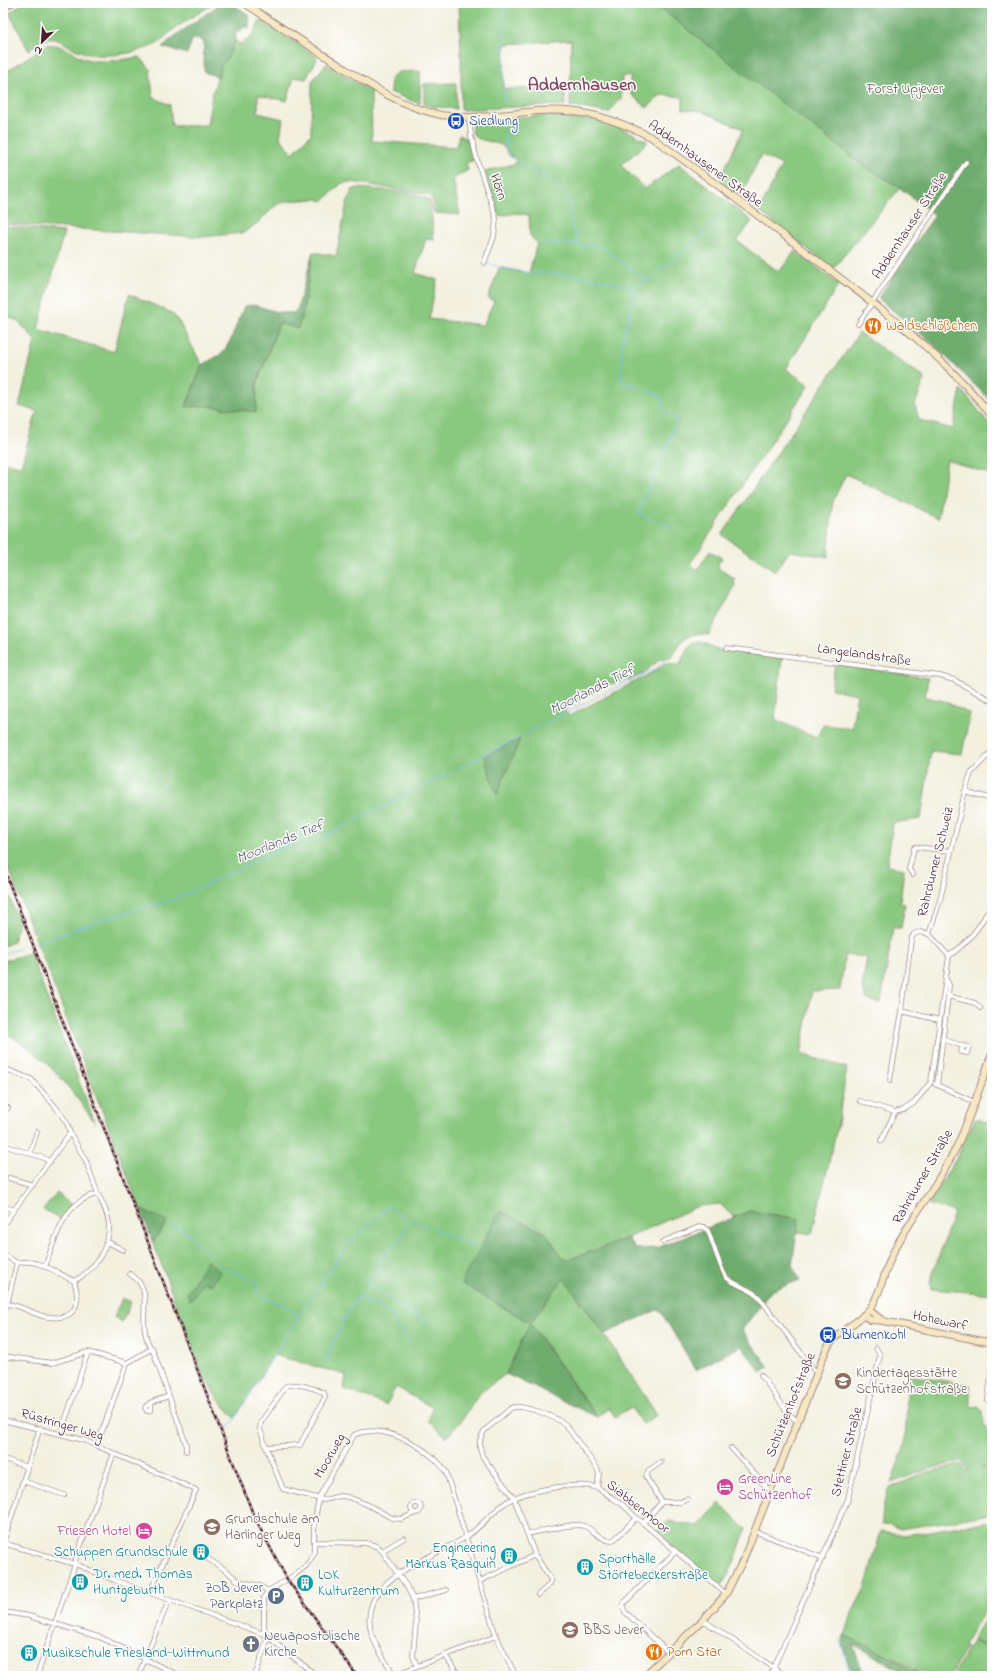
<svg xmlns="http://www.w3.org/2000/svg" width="995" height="1679" font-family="'Indie Flower',sans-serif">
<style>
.green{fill:#89c87f;stroke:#6a7455}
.forest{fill:#6eac6e;stroke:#5c664c}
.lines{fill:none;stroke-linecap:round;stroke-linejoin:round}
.stream{stroke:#7ebdf2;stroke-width:1}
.street-casing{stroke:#9e8885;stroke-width:5.5}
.secondary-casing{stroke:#9e8885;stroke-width:8}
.street{stroke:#fff;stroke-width:4}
.secondary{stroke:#f7e8c3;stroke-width:6}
.rail-casing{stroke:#4a1f2b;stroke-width:2.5}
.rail{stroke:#fff;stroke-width:1;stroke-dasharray:3;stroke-linecap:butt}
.labels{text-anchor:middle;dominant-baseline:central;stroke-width:3;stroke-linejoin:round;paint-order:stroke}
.park-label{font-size:14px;fill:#605a48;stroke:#fff}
.transit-label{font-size:14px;fill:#164399;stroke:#fff;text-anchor:start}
.street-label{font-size:14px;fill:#4a1f2b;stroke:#fff}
.food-label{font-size:14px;fill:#c56008;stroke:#fff;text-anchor:start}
.education-label{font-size:14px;fill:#785e54;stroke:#fff;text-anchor:start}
.hotel-label{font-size:14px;fill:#b23c85;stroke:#fff;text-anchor:start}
.culture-label{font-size:14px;fill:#0d838f;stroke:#fff;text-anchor:start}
.service-label{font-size:14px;fill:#4e5e75;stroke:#fff;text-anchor:end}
.worship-label{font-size:14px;fill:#5b616d;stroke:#fff;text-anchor:start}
.water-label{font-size:15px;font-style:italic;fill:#5c5671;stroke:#fff}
.district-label{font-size:18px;font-weight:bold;fill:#824a5c;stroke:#fff}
</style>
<rect width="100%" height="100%" fill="#fff"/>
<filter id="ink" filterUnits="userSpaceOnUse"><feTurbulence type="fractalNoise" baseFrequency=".025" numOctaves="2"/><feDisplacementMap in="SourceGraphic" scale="8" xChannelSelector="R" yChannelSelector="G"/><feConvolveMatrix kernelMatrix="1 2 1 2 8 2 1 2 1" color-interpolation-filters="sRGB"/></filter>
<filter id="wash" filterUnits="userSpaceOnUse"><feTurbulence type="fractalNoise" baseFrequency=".012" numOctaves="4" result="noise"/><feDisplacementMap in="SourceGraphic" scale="16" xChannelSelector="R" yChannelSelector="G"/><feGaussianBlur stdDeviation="0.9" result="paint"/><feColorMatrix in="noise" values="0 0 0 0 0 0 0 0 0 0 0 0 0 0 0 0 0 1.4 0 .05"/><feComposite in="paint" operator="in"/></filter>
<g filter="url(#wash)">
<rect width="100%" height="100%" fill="#f3f0df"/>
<path class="green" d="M23,3H214C200,13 181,23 168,34C164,37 162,42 157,44C144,50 127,54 113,55C104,55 95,56 86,53C60,46 55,26 29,51L9,13Z
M459,3H653L864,166L900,188L833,269L759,211L782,165L761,155L740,197L719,181L743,129L702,111L683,109V97L661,95L647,108L631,94L630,76H622L621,98L609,113L570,106L571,40L505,44L503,89L565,88V105L533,106L461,110V58Z
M260,20L315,55L317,59L306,79L294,77L287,101L258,95V113L283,119L280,138L293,153L311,134L312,81L326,64L371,91L372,141L456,147L459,135L468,140L474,160L466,163L468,170L453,179L460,215L434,213L433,201L430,195L352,182L342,183L323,201L317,199L287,201L275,206L259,222L243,233L202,237L3,224V74L46,45C61,42 72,54 87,59C103,64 124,59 140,57L150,69L153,97L170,105L172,126L207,125L212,95L221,65L227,59L235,41L241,44L252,37Z
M420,71V104L390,92L391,78L398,72Z
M456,83V109L424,105V84Z
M546,115C581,116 617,122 648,142L621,165L645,189L679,164L752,221L737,241L779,272L795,251L839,284L786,369L809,385L690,564L697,570L710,551L722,558L718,564L719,569L734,578L735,586L709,635C684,632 684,638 671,658L660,659L644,673L628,680L606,685L564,710L569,716L648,675L661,667L664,663L680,664L688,647L693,642H701L720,650L782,658L775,719L816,738L823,725L852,728L857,694L831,689L835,664L928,678L925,697L944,701L970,714L962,754L931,751L921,819L893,823L887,866L904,869L900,903L905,904L901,928H893L881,1003L867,1000L862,988L867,957L845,955L840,990L812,991L801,1054L847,1068L838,1124L812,1234L797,1232L798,1219L750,1211L734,1217L720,1204L698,1206L628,1238L565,1261L546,1233L462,1283L530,1322L564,1278L604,1334L657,1415L642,1424L631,1407L615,1417L609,1408L597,1417L530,1323L506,1374L480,1393L462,1420L447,1437L428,1421L433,1408L396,1387L386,1405L344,1389L346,1375L274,1355L235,1418L217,1398L201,1372L153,1242L167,1222L140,1209L3,854V462L21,466L37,411L19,406L35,341C25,328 20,320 3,315V276L8,256L3,226L64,232L38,329L114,352L129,294L172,313L179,322L202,365L186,406H207L256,412L257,384L279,323L298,328L303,311L313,252L336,256L347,203L352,190L358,188C375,190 417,191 430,201L434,240L426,239L415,273L437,280L429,319L483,325L494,301L488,298L499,268L529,273L537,243L530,236L529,215L516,213L499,216L485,172L517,163L502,145L476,138C471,132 469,125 476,121Z
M859,333L925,378L915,405L919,420L953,429L961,389L992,427V475L947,460L938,518L846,474L833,501L828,557L790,551L775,571L722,535Z
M3,881L19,921L13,942L3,946Z
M30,953L95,1123C69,1086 45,1054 3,1032V961Z
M975,1119L992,1123V1294L931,1289L930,1282L954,1212L928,1204L956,1159Z
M57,1193L71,1205L62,1220L43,1209Z
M122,1298L131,1302L122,1322L114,1317Z
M908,1375L970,1385V1406L978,1407L983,1411L984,1424L992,1433V1466L981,1468L992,1467V1514L900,1529L889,1524L882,1525C881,1520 885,1494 888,1489L925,1473L962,1464L966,1470H969L962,1461L925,1470L891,1483L905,1445Z
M720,1503L746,1529C740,1544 731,1579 718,1587L655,1532L669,1521L698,1526Z
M992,1521V1599L964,1645L966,1647L950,1676H925V1673L845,1636L852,1613L865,1588L881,1531L905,1535Z
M992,1609V1649L972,1640Z
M972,1641L992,1650V1676H953Z"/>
<path class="forest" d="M221,3H231L249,15V28L245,27L235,34L236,38L227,59L221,65L218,77L204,72C205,61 202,55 204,44L198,38L192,40L187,54L162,47L175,36Z
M653,3H992V402L935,346L878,298L935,215L900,188L864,166Z
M313,252L303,311L298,329L279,323L257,384L256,412L207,406L186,407L202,365L223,353L231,339L244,306L254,305L277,312L293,313L297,310Z
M520,739L497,795L484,756Z
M140,1209L167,1222L153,1242Z
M500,1211L546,1233L565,1261L628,1238L635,1249L657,1248L750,1211L799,1219L792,1265L800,1280L771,1291L742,1330L769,1367L761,1372L741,1346L696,1370L659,1309L605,1334L564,1278L530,1323L568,1378L597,1417L506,1374L530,1323L461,1283Z
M207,1260L220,1272L211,1285L203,1282L191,1300L187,1294Z
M844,1635L870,1647L920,1673V1676H909V1675L853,1644L861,1668L870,1676H853L842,1644Z"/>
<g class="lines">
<path class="stream" d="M504,103V3
M504,121L506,152L509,156L563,189L569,201L571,212V224L579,244
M543,243L601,246L624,263L646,281
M487,264C501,267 515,270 529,273C535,273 540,273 545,273C560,274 626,280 634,290
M674,528L638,513L676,425L674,418L663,408L662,398L657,394L620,380L623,340L629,316L631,299L634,290L653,277L725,215
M526,734L608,691L654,670L664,661
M35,943L114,916L175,899L293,844L315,841L522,736
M26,947L31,945
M3,954L21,948
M170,1224L193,1236L195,1242L209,1257
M409,1225L398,1242L387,1252L367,1285L431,1324
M434,1229L474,1247
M216,1263L222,1267L259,1282L255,1293L290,1308L297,1317
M324,1364L347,1313L359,1296L393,1316L395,1327L410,1343
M227,1429L235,1419L290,1329L347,1246L388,1207L413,1221L429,1228
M840,1640L851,1676"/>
</g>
</g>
<g filter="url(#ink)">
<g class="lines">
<defs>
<path id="street" d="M469,118L471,136L478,163L496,218L494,237L484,263
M858,324L966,162
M727,648L940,676L954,680L992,701
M965,791L992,799
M913,875L909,869L914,848L916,847L951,851
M929,934L940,900L965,791L971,773L992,751
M949,956C969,942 981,926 992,903
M948,996L975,1003L980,1008
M902,1011L939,1020
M942,1039L963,1046L961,1052L967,1053L969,1047L963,1046
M3,1050L4,1045
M3,1068L31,1079L55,1106L67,1123L70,1133L86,1161L98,1194
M890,1080L902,1011L911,939L914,934L920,932L929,934
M935,1084L974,1102
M937,1085L948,996L949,985L946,979
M860,1101L895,1112L903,1110L914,1103L931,1082L949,956L929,934
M3,1107L8,1108
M881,1141L895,1112
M3,1145L44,1158L50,1162
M30,1153L37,1132
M9,1178L33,1185
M3,1206L14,1210
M3,1225L70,1133
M106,1241L123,1250
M662,1242L699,1227H704L708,1231C712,1240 722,1274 727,1278C737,1286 748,1288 758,1296L814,1370L817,1372
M3,1254L17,1263
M17,1263C36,1257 57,1273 74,1281C93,1271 107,1252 109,1229C110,1218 103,1204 98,1194C64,1200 55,1239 45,1267
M7,1304C20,1305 31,1313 43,1316C72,1322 83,1309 74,1281
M3,1312L7,1304L17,1263
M152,1348L186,1444V1451
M3,1356L52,1363L88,1352L127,1363
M127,1363L151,1349C148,1343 146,1338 145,1331C141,1310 153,1288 130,1274
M992,1367L988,1400L992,1404
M761,1375L788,1413L797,1421
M151,1403V1410L147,1411L145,1408C148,1401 162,1399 169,1396
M3,1420L84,1440L196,1490L150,1592
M61,1433L88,1352
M97,1445L127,1363
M266,1447L260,1429L261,1422L286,1386C296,1382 315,1388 324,1393L325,1397L300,1445L266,1447L283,1489L324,1500L340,1496L348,1497L366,1504L392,1518L401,1519L415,1513
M731,1448L770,1491
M7,1460L27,1467
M23,1481L64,1495
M662,1502H681L687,1499
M411 1508a5 5 0 1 1 10 0a5 5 0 1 1-10 0Z
M643,1523L662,1502L646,1477L648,1471L661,1462
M754,1531L823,1558
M527,1534C539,1532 574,1522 584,1526C595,1530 598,1539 611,1541L616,1538L636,1518
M315,1542L366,1543L376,1546L382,1551L407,1587L413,1599L416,1622L413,1656L417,1666
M3,1543L75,1564L114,1580L264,1634L317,1676
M3,1543L40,1428
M382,1551L404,1538
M205,1557L227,1571L238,1581L260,1586L268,1591
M480,1581L535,1555
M268,1591L293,1576L306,1566L314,1554V1526L319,1497L354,1435C381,1421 431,1448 446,1472L496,1636L516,1676
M538,1595L550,1584L551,1580L535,1555L514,1498L482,1456L480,1447V1440L484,1431L511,1408C523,1403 554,1417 565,1424L597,1468L599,1474L597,1487
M413,1599L446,1590
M3,1606L4,1612L29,1616L102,1638L180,1676
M702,1621L706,1622L786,1676
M3,1631L4,1612
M264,1634V1597L268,1591
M669,1653L625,1612L623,1608V1604L676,1551
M445,1655L459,1676
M394,1675L496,1636
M37,1676L75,1564V1561L114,1453
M138,1676L169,1600
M255,1676L268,1637
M395,1676C382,1656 362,1630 372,1604C384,1571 438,1555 466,1537C482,1527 496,1506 512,1499C531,1490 575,1482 595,1487C600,1488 604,1492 608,1495C613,1499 618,1501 623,1505C630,1511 635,1518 643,1523L726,1594
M770,1676L848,1499L880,1355L876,1348"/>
<path id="secondary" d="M244,3C273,22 303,42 333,61C367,83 400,107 441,115C474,120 505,114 537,111C580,108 613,118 651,137C706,175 758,216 811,256C876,305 941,352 992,416
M3,8L11,3
M869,1310L883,1321
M863,1315L871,1320L883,1321L992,1343
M644,1676L702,1621L726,1594L743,1560L826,1350C836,1329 861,1324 873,1304C883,1286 886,1264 897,1245C915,1213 938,1183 955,1150C970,1119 980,1086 992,1054"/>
</defs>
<use href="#street" class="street-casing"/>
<use href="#secondary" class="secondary-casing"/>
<use href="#street" class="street"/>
<use href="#secondary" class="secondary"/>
<defs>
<path id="rail" d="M3,867L255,1519L287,1579L357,1676"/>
</defs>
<use href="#rail" class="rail-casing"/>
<use href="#rail" class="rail"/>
</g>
</g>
<defs>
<symbol id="bus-disc" viewBox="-11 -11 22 22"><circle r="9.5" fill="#1a4fb4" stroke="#fff"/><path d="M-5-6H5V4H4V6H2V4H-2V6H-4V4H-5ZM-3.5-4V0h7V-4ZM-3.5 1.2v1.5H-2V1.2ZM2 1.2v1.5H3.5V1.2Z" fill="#fff"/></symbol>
<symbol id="restaurant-disc" viewBox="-11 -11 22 22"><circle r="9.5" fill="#e8710a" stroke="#fff"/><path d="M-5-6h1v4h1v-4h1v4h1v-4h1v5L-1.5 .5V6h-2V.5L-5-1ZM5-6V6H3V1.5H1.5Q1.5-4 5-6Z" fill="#fff"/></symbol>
<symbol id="school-disc" viewBox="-11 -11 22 22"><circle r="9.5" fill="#8d6e63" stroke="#fff"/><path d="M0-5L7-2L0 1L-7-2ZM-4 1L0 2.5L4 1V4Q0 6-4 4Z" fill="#fff"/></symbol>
<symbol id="hotel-disc" viewBox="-11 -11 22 22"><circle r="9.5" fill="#d1479c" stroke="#fff"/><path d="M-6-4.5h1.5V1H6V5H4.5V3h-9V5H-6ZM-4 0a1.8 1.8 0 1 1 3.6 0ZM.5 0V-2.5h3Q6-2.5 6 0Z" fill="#fff"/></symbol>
<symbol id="building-disc" viewBox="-11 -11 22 22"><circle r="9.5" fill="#0f9aa8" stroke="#fff"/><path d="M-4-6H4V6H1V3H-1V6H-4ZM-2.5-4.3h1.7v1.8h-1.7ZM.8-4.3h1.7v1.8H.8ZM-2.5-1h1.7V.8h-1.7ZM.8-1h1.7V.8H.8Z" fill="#fff"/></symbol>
<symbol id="parking-disc" viewBox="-11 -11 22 22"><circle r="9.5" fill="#5c6f8a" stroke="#fff"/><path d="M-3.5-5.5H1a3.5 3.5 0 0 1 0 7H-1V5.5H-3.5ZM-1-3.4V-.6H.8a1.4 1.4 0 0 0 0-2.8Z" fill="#fff"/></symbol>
<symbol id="church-disc" viewBox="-11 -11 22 22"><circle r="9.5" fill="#6b7280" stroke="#fff"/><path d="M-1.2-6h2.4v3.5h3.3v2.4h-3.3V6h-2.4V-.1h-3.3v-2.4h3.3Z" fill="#fff"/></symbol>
</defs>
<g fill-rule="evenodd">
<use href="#bus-disc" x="446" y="111" width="20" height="20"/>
<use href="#restaurant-disc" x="863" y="316" width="20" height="20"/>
<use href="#bus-disc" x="818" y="1325" width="20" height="20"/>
<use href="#school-disc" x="833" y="1371" width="20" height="20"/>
<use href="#hotel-disc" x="715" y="1477" width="20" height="20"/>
<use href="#school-disc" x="202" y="1517" width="20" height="20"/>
<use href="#hotel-disc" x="134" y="1521" width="20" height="20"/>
<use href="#building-disc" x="191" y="1542" width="20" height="20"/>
<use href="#building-disc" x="499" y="1546" width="20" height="20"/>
<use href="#building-disc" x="575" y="1557" width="20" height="20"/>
<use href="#building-disc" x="70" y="1572" width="20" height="20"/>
<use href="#building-disc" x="295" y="1573" width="20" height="20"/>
<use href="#parking-disc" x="266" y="1586" width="20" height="20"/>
<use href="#school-disc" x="560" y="1620" width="20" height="20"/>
<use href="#church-disc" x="241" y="1634" width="20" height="20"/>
<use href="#restaurant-disc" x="644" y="1642" width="20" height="20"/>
<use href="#building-disc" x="19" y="1643" width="20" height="20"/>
</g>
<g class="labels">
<g class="park-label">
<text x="905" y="89">Forst Upjever</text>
</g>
<g class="transit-label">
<text x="469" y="121">Siedlung</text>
<text x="841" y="1335">Blumenkohl</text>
</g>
<g class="street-label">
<text transform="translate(705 164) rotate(36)">Addernhausener Straße</text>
<text transform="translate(498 187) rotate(71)">Hörn</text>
<text transform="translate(910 226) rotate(-57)">Addernhauser Straße</text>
<text transform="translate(864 655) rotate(8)">Langelandstraße</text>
<text transform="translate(936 862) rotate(-76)">Rahrdumer Schweiz</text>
<text transform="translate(923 1177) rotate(-60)">Rahrdumer Straße</text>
<text transform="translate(940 1321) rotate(12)">Hohewarf</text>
<text transform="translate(791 1405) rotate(-68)">Schützenhofstraße</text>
<text transform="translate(62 1425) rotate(16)">Rüstringer Weg</text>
<text transform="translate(847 1452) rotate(-76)">Stettiner Straße</text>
<text transform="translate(330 1456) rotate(-60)">Moorweg</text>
<text transform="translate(638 1507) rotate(39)">Siabbenmoor</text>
</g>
<g class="food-label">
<text x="886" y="326">Waldschlößchen</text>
<text x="667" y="1652">Pom Star</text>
</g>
<g class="education-label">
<text x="856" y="1373">Kindertagesstätte<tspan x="856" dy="16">Schützenhofstraße</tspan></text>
<text x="225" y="1519">Grundschule am<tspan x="225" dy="16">Harlinger Weg</tspan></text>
<text x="583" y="1630">BBS Jever</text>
</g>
<g class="hotel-label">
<text x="738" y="1479">GreenLine<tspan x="738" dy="16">Schützenhof</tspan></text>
<text x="131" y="1531" text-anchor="end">Friesen Hotel</text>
</g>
<g class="culture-label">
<text x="496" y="1548" text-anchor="end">Engineering<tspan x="496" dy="16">Markus Rasquin</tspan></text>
<text x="188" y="1552" text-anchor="end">Schuppen Grundschule</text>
<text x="598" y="1559">Sporthalle<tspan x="598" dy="16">Störtebeckerstraße</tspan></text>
<text x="93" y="1574">Dr. med. Thomas<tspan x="93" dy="16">Huntgeburth</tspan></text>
<text x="318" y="1575">LOK<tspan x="318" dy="16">Kulturzentrum</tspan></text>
<text x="42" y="1653">Musikschule Friesland-Wittmund</text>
</g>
<g class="service-label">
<text x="263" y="1588">ZOB Jever<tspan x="263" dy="16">Parkplatz</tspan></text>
</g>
<g class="worship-label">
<text x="264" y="1636">Neuapostolische<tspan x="264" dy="16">Kirche</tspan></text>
</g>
<g class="water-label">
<text transform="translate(592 690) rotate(-27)">Moorlands Tief</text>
<text transform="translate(280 842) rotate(-22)">Moorlands Tief</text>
</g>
<g class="district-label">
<text x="582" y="86">Addernhausen</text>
</g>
</g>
<rect width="995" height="1679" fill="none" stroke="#fff" stroke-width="16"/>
<g transform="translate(42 42) rotate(205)" stroke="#ffffff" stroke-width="3" paint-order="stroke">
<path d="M0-3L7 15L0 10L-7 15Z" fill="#4a1f2b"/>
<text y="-6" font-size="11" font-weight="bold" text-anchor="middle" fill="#4a1f2b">N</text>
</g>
</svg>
